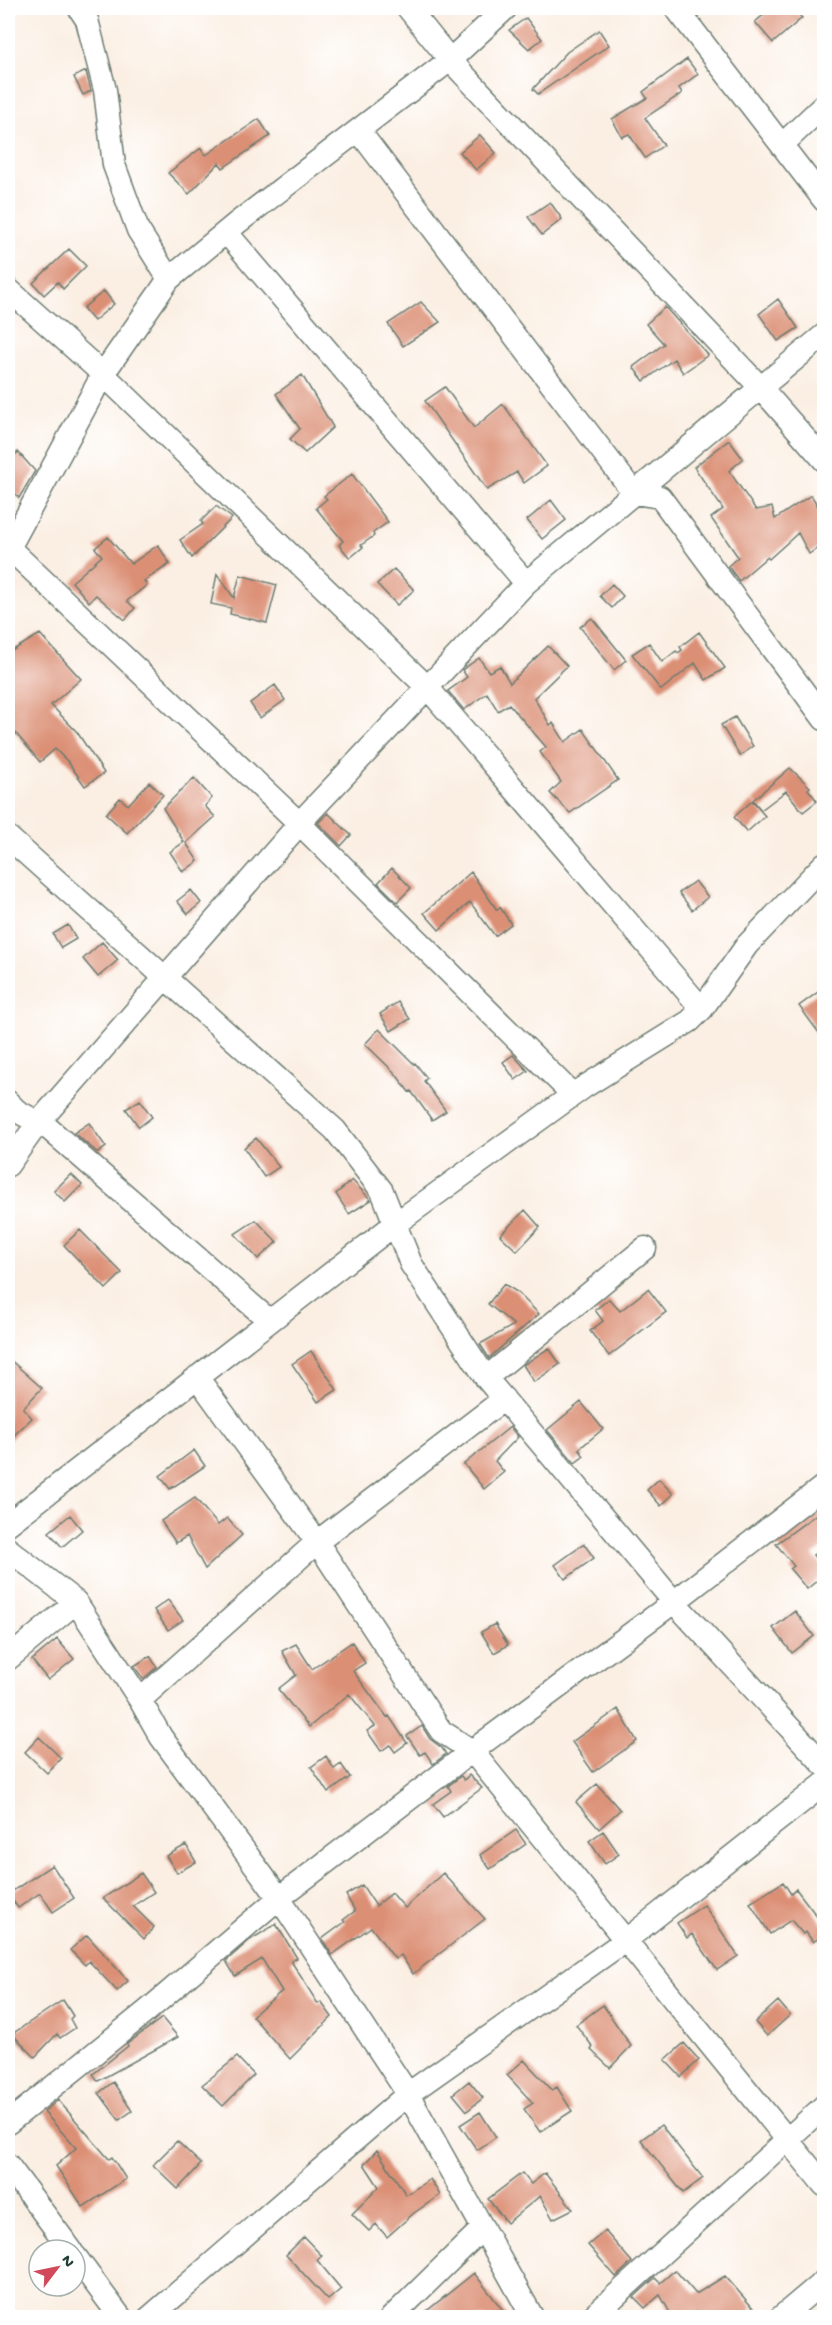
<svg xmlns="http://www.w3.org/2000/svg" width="832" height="2325" font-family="'Gochi Hand',sans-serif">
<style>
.building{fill:#db8f75}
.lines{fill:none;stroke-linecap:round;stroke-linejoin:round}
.street-casing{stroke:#6c7b71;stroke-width:25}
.street{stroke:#fff;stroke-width:22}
</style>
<rect width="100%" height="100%" fill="#fff"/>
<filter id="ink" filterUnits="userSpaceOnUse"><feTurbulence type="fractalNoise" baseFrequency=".0167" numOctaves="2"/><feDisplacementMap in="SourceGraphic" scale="12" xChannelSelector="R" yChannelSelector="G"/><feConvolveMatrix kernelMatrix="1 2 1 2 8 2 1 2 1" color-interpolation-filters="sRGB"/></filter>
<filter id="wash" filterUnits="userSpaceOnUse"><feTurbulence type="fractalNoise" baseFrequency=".008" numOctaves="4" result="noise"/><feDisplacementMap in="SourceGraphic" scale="24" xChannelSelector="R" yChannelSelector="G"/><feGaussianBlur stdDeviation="1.35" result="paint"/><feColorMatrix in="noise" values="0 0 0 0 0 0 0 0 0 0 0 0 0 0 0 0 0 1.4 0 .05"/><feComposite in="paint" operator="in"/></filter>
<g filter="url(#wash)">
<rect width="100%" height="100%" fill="#fbefe3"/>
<g id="blocks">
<path class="building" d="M772,8H792L802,18L773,43L755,22Z
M526,18L542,39L529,49L509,30Z
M599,30L609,45L538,94L533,89L567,52Z
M687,59L698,74L679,88L682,93L645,118L664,145L645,158L629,134L622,137L612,119L647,98L643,92Z
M86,71L91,91L83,95L74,77Z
M259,119L270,136L223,168L219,163L189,194L168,173L201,148L206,155Z
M480,135L496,153L476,170L460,152Z
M550,202L562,219L542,235L528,217Z
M69,249L86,266L63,289L58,282L44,295L33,283Z
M104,291L114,304L94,321L83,308Z
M778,299L798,328L778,341L759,314Z
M421,302L440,322L403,346L388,324Z
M665,307L708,355L683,373L674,359L644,381L633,367L664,344L646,324Z
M302,375L333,427L305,453L290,439L300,429L276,394Z
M445,387L474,428L503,404L547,466L524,483L517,472L487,490L425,401Z
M729,440L743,459L729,471L756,510L772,507L775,519L811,495L825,517V543L809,554L798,533L769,559L767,557L739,581L728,566L738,557L711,518L723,509L694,467Z
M18,452L35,471L19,498L8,486V461Z
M352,474L388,522L373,533L374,536L361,545L363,547L350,558L339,545L343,541L316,508L327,499L324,496Z
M551,500L566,520L542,539L527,520Z
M216,506L232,518L192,558L180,540L203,524L201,521Z
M108,537L131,564L158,545L170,564L144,581L147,585L127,601L135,608L125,620L96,595L89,602L72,582L102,556L95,548Z
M394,569L414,590L397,605L377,584Z
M217,574L234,598L240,575L277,585L267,623L230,614L231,608L211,604Z
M612,584L623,596L612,608L600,596Z
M592,618L626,660L614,670L580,627Z
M699,632L725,668L706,680L695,663L661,690L632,654L649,643L662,662L676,651L678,653L682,650L680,647Z
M40,634L81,679L51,705L77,732L104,773L85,786L68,762L55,749L40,762L8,724V653Z
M548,646L567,666L534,698L550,725L553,723L565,742L583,729L618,780L570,813L550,793L561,782L540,752L546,747L509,704L498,711L487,693L464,710L448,691L467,677L462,670L479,658L489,672L500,666L510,683Z
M275,685L285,700L260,718L250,703Z
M735,717L753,746L740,756L721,725Z
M790,768L810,787L808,789L817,801L803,812L786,791L761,810L753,800Z
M194,778L212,798L205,806L215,817L186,843L198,861L183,872L170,852L184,842L163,808Z
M149,782L163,795L127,833L106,814L120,798L128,805Z
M752,801L765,816L747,832L734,817Z
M328,813L351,835L341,846L318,823Z
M392,868L411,888L397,902L378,883Z
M471,872L497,910L500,907L511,924L495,936L470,902L439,930L424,913Z
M695,881L708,897L692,910L679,893Z
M191,890L201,903L188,914L177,901Z
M68,925L76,939L61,948L53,934Z
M102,942L118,960L98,977L83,959Z
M825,987V1041L799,1006Z
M398,1002L410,1019L391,1031L380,1014Z
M379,1029L414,1064L415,1063L427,1078L424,1081L446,1111L432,1120L411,1091L409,1092L395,1073L365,1044Z
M513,1055L528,1071L515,1080L503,1062Z
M140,1100L152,1117L139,1127L126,1109Z
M89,1123L106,1147L98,1153L74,1133Z
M256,1138L279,1167L264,1177L244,1148Z
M71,1174L82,1185L65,1202L54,1191Z
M352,1180L371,1200L349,1214L336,1194Z
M525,1210L540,1227L517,1251L500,1235Z
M256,1220L277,1242L258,1259L235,1234Z
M80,1230L122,1273L106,1289L64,1245Z
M504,1284L517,1292L539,1314L489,1358L480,1344L514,1325L488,1304Z
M648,1289L666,1312L609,1356L590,1331L603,1321L595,1310L609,1299L620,1311Z
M549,1348L560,1364L534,1382L523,1365Z
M311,1351L337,1390L318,1402L292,1364Z
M8,1358L42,1388L23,1408L32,1418L8,1441Z
M581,1402L603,1429L579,1449L584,1456L575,1463L547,1430Z
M510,1427L518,1437L495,1461L504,1472L484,1489L464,1464Z
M194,1450L205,1466L170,1489L160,1476Z
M659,1479L673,1494L661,1506L647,1490Z
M195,1498L218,1525L227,1518L242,1535L205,1569L187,1536L176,1543L161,1521Z
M825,1508V1547L813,1555L825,1570V1574L807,1589L790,1569L794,1566L776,1544Z
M70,1515L82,1530L62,1547L49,1532Z
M584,1544L594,1558L565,1579L555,1565Z
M168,1600L183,1620L168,1630L154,1610Z
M795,1611L814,1636L792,1653L773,1628Z
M495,1624L508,1645L494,1653L481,1632Z
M57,1639L74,1659L48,1680L32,1660Z
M352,1642L365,1663L353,1671L387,1717L389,1716L407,1743L395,1752L390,1745L381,1751L367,1731L375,1726L349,1694L309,1727L278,1689L296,1675L282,1651L296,1644L312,1669Z
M150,1656L157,1667L143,1679L134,1666Z
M618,1709L637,1741L593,1772L572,1742Z
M422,1726L430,1739L442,1748L446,1754L433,1764L425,1752L420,1755L407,1736Z
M39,1737L61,1758L47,1773L25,1752Z
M326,1756L334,1769L341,1764L350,1777L328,1793L311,1767Z
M469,1775L482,1788L443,1817L433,1804L451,1791L448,1786L461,1776L464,1780Z
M597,1784L620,1810L599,1829L576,1802Z
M516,1830L526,1844L490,1869L480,1855Z
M603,1831L619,1854L605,1864L589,1841Z
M186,1845L196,1862L177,1873L166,1856Z
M52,1865L74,1898L53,1912L40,1893L18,1908L8,1894Z
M141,1873L154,1892L133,1906L154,1927L144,1939L103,1898Z
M443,1873L485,1919L413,1974L401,1955L395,1959L371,1927L332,1955L322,1939L345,1922L343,1920L355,1911L346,1895L362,1885L376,1906L392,1893L405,1908Z
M783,1882L791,1894L796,1889L825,1927V1934L813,1942L806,1932L803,1934L791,1920L770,1934L750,1903Z
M704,1905L738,1956L717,1970L692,1934L687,1938L677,1923Z
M276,1924L297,1958L291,1961L318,2004L321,2002L332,2017L290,2059L252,2016L282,1991L262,1959L235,1976L226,1961L250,1940Z
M87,1935L128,1981L117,1991L89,1961L85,1965L70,1950Z
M63,2000L73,2016L70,2019L75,2028L60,2038L57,2034L35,2057L12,2034Z
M778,2001L790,2015L767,2036L755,2022Z
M603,2005L631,2046L610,2068L591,2050L593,2047L576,2025Z
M162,2018L178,2037L98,2081L93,2074L128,2046L127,2044Z
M684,2043L699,2060L681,2077L665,2060Z
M237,2057L254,2075L223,2106L202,2085Z
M524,2060L552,2090L557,2087L572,2111L540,2132L524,2109L533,2103L507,2075Z
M469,2081L483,2098L467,2111L453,2094Z
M113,2082L132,2111L119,2120L99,2093Z
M58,2100L109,2159L112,2157L126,2179L83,2207L56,2166L76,2148L44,2112Z
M480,2112L496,2137L477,2150L460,2125Z
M661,2125L703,2178L683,2193L641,2140Z
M177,2141L201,2164L178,2189L153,2165Z
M377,2150L406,2195L430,2179L440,2195L414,2213L387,2237L376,2224L369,2231L352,2214L379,2187L364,2164Z
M522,2173L531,2184L545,2173L573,2209L553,2219L540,2196L507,2223L488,2199Z
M605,2231L632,2262L616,2277L588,2245Z
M304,2237L322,2256L317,2260L341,2289L328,2300L286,2255Z
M675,2270L696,2294L725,2276L753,2308L742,2318H700L697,2312L686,2318H673L660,2295L645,2308L634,2297L655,2278L660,2283Z
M474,2273L509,2318H418Z"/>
</g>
</g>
<g filter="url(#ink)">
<use href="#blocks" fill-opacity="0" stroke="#6c7b71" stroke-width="1.5"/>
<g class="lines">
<defs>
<path id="street" d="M79,8L87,20L105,90L114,165L138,230L169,279
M408,8L450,60L761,388L824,460
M676,8L824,200
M359,131L634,493L660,497L824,719
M782,145L824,105
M226,232L526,583
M8,289L103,374L427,687L702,1009
M8,547L299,823L573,1095
M8,550L103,374L169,279L237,223L450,60L506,8
M8,837L335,1130L382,1191L411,1264L486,1378L674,1602L824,1765
M8,1102L17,1111L48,1128L270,1321
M8,1165L38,1123L307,815L526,583L824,335
M197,1377L317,1542L441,1731L472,1751L824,2185
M486,1378L645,1248
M8,1524L395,1224L584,1087L690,1021L702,1009L747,945L824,864
M8,1549L76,1602L140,1700L161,1737L279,1898L408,2094L533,2318
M8,1659L76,1602
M140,1700L317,1542L504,1399
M8,2123L147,2011L279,1898L472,1751L674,1602L824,1486
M8,2165L71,2250
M75,2256L121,2318
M149,2318L408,2094L626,1940L824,1784
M391,2318L483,2228
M591,2318L824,2106
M780,2318L824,2281"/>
</defs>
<use href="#street" class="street-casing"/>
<use href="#street" class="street"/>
</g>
</g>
<rect width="832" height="2325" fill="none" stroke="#fff" stroke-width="30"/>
<g transform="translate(57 2268) rotate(58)"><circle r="28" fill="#ffffff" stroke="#a5b1ae" stroke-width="1.5"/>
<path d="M0-4.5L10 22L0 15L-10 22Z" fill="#d1495b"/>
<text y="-9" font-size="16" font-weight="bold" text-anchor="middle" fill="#1f3d34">N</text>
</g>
</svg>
